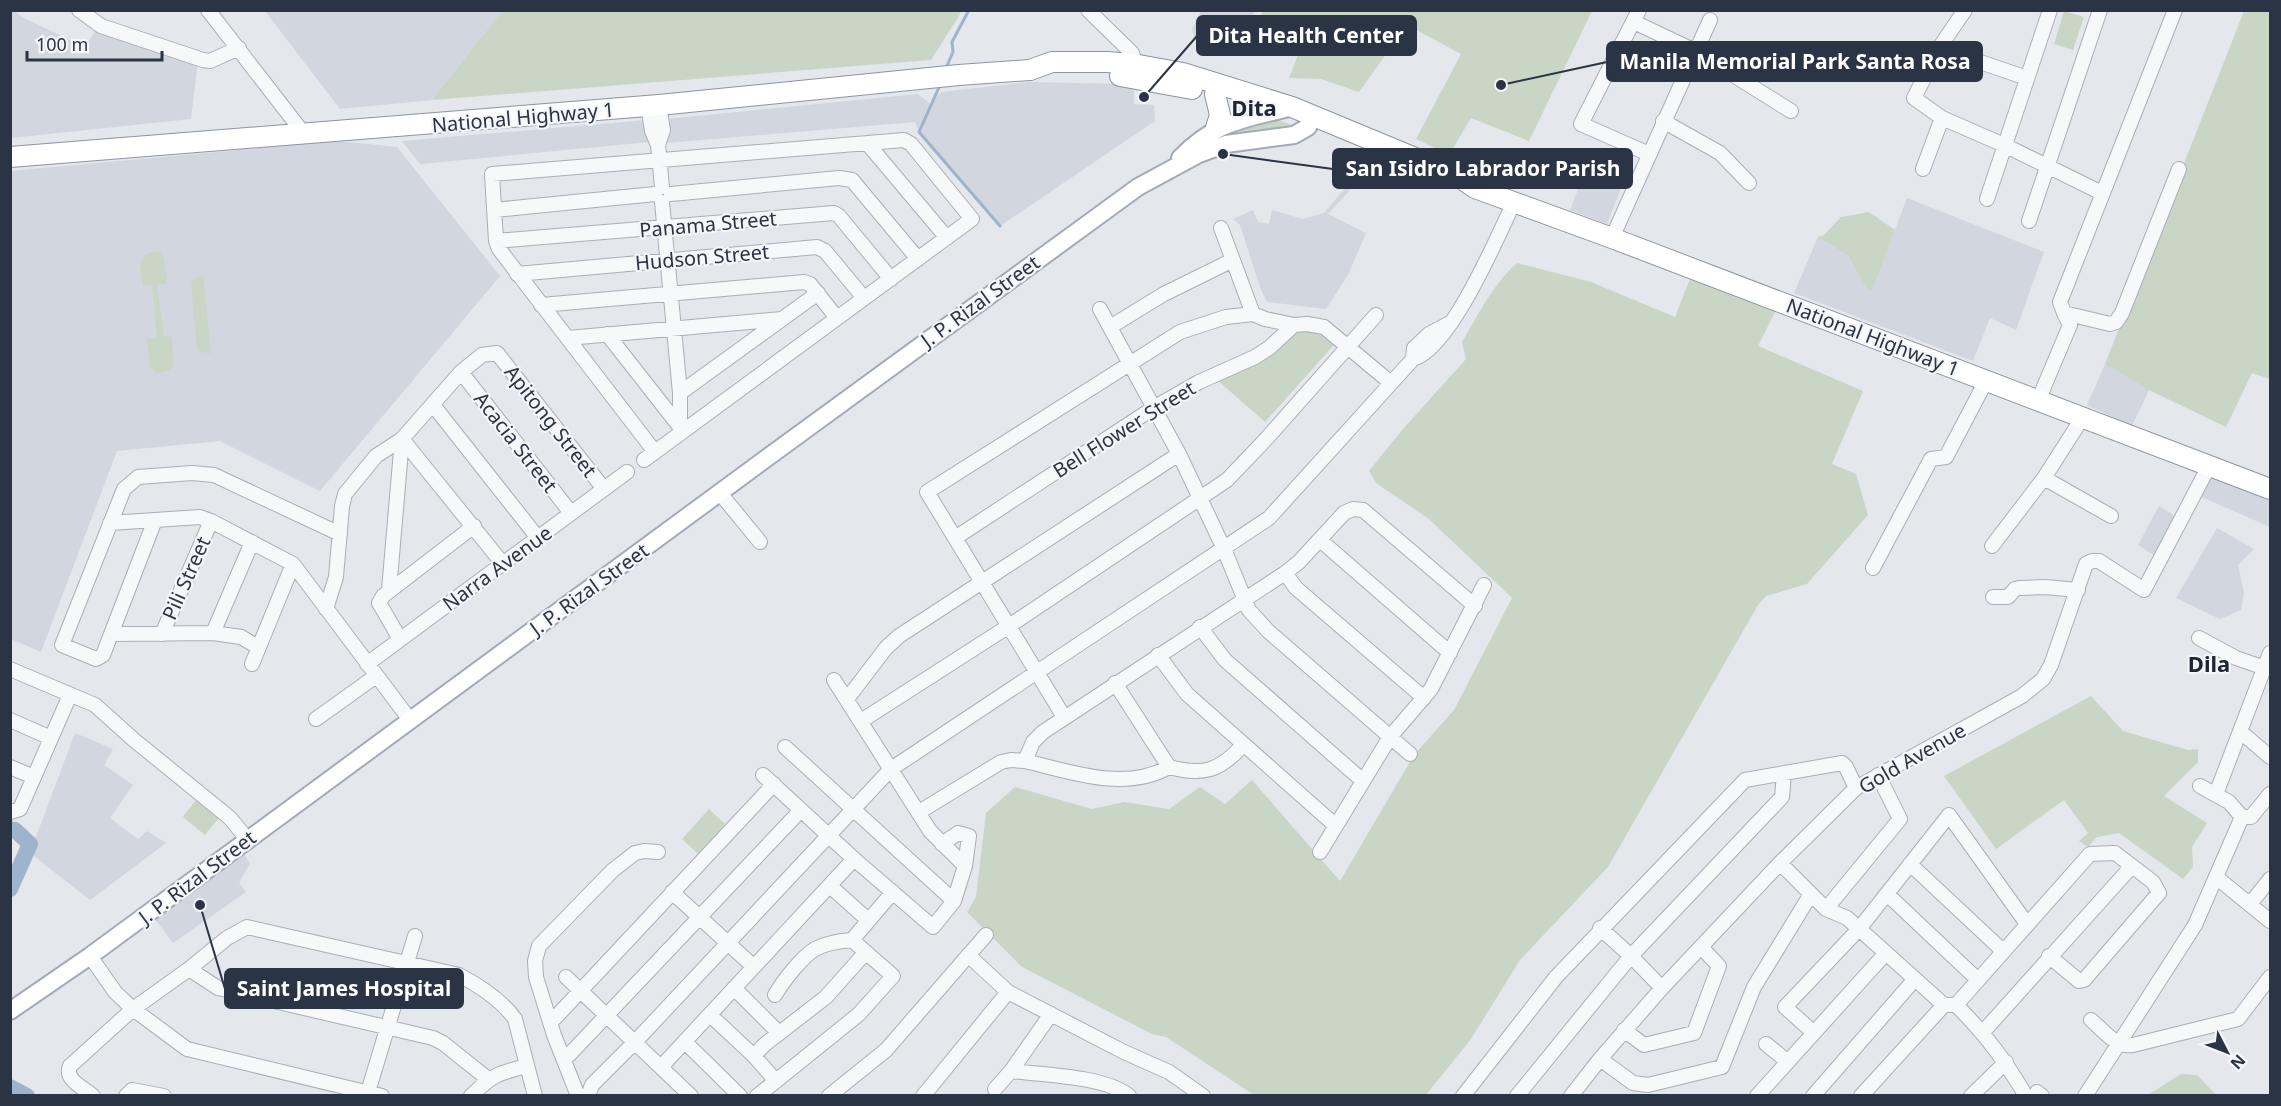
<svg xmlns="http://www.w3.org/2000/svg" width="2281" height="1106" font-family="'Noto Sans',sans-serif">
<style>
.built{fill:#d2d6de}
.green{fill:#c9d6c5}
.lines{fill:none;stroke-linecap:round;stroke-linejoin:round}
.stream{stroke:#9fb4cc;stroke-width:3}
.river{stroke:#9fb4cc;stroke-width:16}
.minor-casing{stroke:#a9aeb7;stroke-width:16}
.major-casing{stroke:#a3abb8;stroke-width:20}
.highway-casing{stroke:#8b94a3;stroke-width:22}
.minor{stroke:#f7f8fa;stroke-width:14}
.major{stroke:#fff;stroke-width:16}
.highway{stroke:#fff;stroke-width:20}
.labels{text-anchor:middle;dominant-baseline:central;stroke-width:4.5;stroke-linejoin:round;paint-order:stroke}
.street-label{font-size:20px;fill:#2b3445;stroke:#f4f6f9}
.quarter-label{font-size:22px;font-weight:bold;fill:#1d2536;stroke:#f4f6f9}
.leader{fill:none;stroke:#2b3445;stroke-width:2}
.callout-dot{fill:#2b3445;stroke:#f4f6f9;stroke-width:2}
.callout{fill:#2b3445;stroke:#2b3445;stroke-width:2}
.callout-label{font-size:21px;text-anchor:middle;font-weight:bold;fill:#fff}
</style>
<rect width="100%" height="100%" fill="#e4e7ec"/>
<path class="built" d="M1202,10H1255V11L1240,45L1219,48L1212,36L1207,42L1204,55L1199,52L1192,29Z
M10,11H14L24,18L85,47L95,31L198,61L191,119L11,138Z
M265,11H502L432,100L340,109Z
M1030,82L1122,84L1134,90V104L1154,105L1155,121L1000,226L919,132L915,122L667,143V119L918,94L930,104L941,92Z
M647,120L650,142L420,164L402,141Z
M337,141L397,147L500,276L320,491L220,441L117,451L41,652L11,639L10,171Z
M1354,161L1359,162L1350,190L1328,214L1366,233L1348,275L1326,309L1267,302L1261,290L1240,225L1233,219L1253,210L1258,222L1269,224L1272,210L1303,219L1324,213L1346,187Z
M1589,161L1626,175L1607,224L1570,210Z
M1907,198L2044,252L2016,330L1990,318L1973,361L1794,293L1818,237L1848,256L1866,288L1872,291Z
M2105,364L2149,390L2132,426L2087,405Z
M2208,473L2270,501V527L2197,495Z
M2159,506L2175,516L2155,556L2138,545Z
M2217,528L2254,549L2238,565L2244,593L2241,610L2220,619L2176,598Z
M75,733L113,749L104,765L133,785L110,818L138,839L147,831L166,843L90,900L30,853Z
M244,854L250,863L239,883L246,892L173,943L155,919Z"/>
<path class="green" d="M502,11V10L962,11L931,60L432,100Z
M1263,11L1592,10V11L1529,141L1471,118L1449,155L1416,139L1461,54L1407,25L1359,92L1321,79L1289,78L1304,39L1261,15Z
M2064,11L2084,17L2073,50L2054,44Z
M2244,11H2270V379L2252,373L2226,427L2149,390L2105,364Z
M1267,116L1294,126L1201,141Z
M1869,212L1895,230L1872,291L1866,288L1848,256L1818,237L1824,235L1841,217Z
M153,251L159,252L164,258L167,284L157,285L164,336L172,337L173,365L170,370L157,373L150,367L147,339L157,338L152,285L143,286C141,271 135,257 153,251Z
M1517,263L1591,282L1675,317L1691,276L1776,310L1758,346L1863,391L1832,464L1856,474L1868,515L1807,584L1766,596L1758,605L1608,867L1520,960L1471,1039L1426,1095H1254L1166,1037L1152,1034L1022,967L967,912L976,897L986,813L1015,787L1092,809L1124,802L1169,809L1200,787L1225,804L1252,780L1340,881L1414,755L1454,710L1512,598L1429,519L1376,483L1369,471L1402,430L1466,359L1462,342C1478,315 1493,284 1517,263Z
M203,275L211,353L199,352L197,348L191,284L195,278Z
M1295,326L1340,338L1265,422L1216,379Z
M2091,696L2123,731L2188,750L2198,749V762L2164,796L2207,823L2192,847L2193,867L2183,879L2119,833L2097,837L2088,847L2079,841L2088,833L2064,800L1996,849L1944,776Z
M196,800L219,818L205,835L183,817Z
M709,809L725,824L698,854L682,839Z
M2181,1074L2197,1075L2216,1095H2148Z"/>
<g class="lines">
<path class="stream" d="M946,68L953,52L952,42L969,10
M941,83L919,132L1000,226"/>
<path class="river" d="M10,829L15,830L30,844L10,889
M10,1087L27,1096"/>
<defs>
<path id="minor" d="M79,10L101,26L203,60L210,61L239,48
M208,10L304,134
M1088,10L1132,53L1137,70
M1639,10L1581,124L1649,154
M1965,10L1939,48L1914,98L1942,118L2004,145L2102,193
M2175,10L2060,302L2064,313L2110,324L2116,322L2122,313L2179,169
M1634,22L1695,51L1791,111
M1939,48L2027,78
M648,106L652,131L658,145L662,187
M1663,121L1720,153L1749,183
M867,143L947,238
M658,145L663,130L659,105
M1923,169L1942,118
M671,194L839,178L852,180L918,259
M1987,199L2050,10
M662,202L680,393V426
M494,210L655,194
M2029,221L2100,10
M1221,228L1253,314L1265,319L1294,325L1307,324L1324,327L1391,383
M1612,238L1710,20
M496,241L834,213L839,216L891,279
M517,274L817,247L825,251L864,298
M541,305L804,282L810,284L837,318
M1100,309L1179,454L1224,549L1249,610L1268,631L1410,754
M1110,327L1164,294L1233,260
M607,334L680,427
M568,338L782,319
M1413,359L1414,348L1429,334L1450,323
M461,372L571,513
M680,393L818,293
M2038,401L2070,325L2064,313
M433,405L538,538
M402,439L503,564
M644,460L972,219L911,144L904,140L492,174L496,241L499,249L655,452
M2044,478L2111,516
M719,492L760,542
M155,520L103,655L96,659L62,645L124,489L138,477L192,473L214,475L340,534
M110,523L200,517L211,521L293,564L410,720
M955,538L1155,407L1199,382L1255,357L1269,348L1294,325
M1320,540L1450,653
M1992,546L2044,478L2083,417
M1873,568L1931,459L1946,457L1986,381
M1285,573L1296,588L1424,698
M389,590L402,439
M1993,597H2008L2015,589L2019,588L2045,587L2078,590
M326,609L336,577L342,506L345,494L376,456L402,439L461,372L482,355L497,353L604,489
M1200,627L1225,660L1363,781
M213,633L252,542
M112,634L213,633L241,637L258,647
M162,634L211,521
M2199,638L2236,658L2265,668
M400,639L379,603L383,596L474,526
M1158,655L1187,694L1336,826
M252,664L293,564
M367,664L627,472
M10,669L95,705L134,740L230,818L247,839
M834,680L930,831L965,866
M1115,683L1169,767C1203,776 1220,771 1243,745
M847,699L886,648L899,636L1179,454
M1064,717L927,492L1180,332L1226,317L1253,314
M316,719L376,676
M10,720L51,738
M861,721L1009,626L1227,480L1267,438L1376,315
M2241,732L2270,757
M785,747L954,901
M1025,761L1033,742L1043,732L1285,573L1299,562L1344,513L1353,509L1363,510L1475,606
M10,767L34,777
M763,775L854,859L933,927L954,901L965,866L969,836L958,833L942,844
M2200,786L2229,802L2242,817
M2216,794L2270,653
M10,812L20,809L70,695
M919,812L1001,762L1011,760L1025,761C1071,772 1125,792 1169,767
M2242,817H2251L2270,794
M1320,852L1390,737L1431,689L1484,585
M1780,863L1826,909L1847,918L1944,1005H1956C1986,1035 2004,1059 2026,1096
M1910,864L2003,951
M2216,877L2270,921
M830,886L868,920
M672,892L754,967
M1887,894L1978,980
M2250,904L2270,879
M1826,909L1900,819L1878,775
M1600,928L1631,956L1662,988
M968,955L1008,992L1124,1052L1169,1072L1203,1096
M90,956L115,992L133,1009L187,1049L382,1096
M189,969L218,988L433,1038L443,1043L488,1079
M566,977L691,1096
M734,988L779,1033
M775,995C783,981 802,957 815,949C826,943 839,941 852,940L893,892
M1956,1005L2090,854L2115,853L2153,882L2159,893L2084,980L2079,981L2049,956
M710,1015L754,1056L776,1081L859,1014L893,976L852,940
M555,1018L774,784
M2091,1020C2104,1031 2116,1048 2133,1045L2238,1019L2270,977
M1624,1030L1644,1045L1694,1033L1719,966L1702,948
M1983,1032L2132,866
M1814,1033L1785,1007L1859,929L1949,815L2027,924
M685,1042L740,1096
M1766,1044L1788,1062
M569,1055L801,810
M754,1056L764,1045L826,997L866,952
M1600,1059L1633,1083L1648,1085L1722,1067L1754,987L1811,894
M661,1067L854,859
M1011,1071C1043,1075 1105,1076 1129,1096
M995,1089L1011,1071L1051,1014
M368,1092L415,936
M2037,1092L2042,1096
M93,1096C84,1088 64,1080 70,1066L133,1009L189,969L227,938L247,927L459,975C478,985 502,1001 515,1019L535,1096
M126,1096L132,1090L164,1096
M471,1096C492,1075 498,1073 527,1066
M578,1096L554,1035L536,977L535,961L539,946L613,870L635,853L644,851L658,852
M588,1096L592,1085L635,1042L891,769L1269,518L1413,359C1450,349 1497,238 1514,202
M757,1096L776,1081
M829,1096L886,1050L986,935
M923,1096L1008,992
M1463,1096L1556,977L1745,780L1842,763L1846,767L1856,788
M1517,1096L1631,956L1782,797L1784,774
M1571,1096L1600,1059L1662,988L1780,863L1856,788L2022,696L2043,679L2051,665L2086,564L2092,561H2099L2144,590L2209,466
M1757,1096L1886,953
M1813,1096L1915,979
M1861,1096L1944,1005
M1971,1096L2006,1062
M2085,1096L2195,925L2242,817"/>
<path id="major" d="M1180,158C1217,120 1244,120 1292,107
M10,1011L90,956L764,460L1138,187L1199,154L1226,144L1294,135L1308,127L1313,116"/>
<path id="highway" d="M1120,76L1192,89
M1215,94L1220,115L1216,128
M10,157L659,105L959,75L1030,70L1052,62H1107L1133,64L1183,73L1292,107L1456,175L1475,188L1612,238L2270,489"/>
</defs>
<use href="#minor" class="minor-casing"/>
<use href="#major" class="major-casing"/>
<use href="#highway" class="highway-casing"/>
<use href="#minor" class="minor"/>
<use href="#major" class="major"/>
<use href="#highway" class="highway"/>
</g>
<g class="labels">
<g class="street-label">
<text transform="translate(523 117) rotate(-5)">National Highway 1</text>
<text transform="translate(708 224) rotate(-5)">Panama Street</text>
<text transform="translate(702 257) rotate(-5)">Hudson Street</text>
<text transform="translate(980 301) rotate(-36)">J. P. Rizal Street</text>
<text transform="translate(1873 337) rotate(21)">National Highway 1</text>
<text transform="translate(551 421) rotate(52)">Apitong Street</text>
<text transform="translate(1124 429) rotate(-32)">Bell Flower Street</text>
<text transform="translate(516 442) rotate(52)">Acacia Street</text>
<text transform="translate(497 568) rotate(-36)">Narra Avenue</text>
<text transform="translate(186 578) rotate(-66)">Pili Street</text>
<text transform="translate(589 589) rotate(-36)">J. P. Rizal Street</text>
<text transform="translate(1912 758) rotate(-30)">Gold Avenue</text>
<text transform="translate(197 877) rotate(-37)">J. P. Rizal Street</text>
</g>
<g class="quarter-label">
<text x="1254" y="107">Dita</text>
<text x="2209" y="663">Dila</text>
</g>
</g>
<path class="leader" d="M1144 97L1197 36M1501 85L1607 62M1223 154L1333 169M200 905L225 989"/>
<g class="callout-dot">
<circle cx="1144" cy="97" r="6"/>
<circle cx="1501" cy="85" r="6"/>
<circle cx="1223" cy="154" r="6"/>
<circle cx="200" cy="905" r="6"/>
</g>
<g class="callout">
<rect x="1197" y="16" width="219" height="39" rx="6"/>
<rect x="1607" y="42" width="375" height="39" rx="6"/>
<rect x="1333" y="149" width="299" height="39" rx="6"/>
<rect x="225" y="969" width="238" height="39" rx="6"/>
</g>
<g class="callout-label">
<text x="1306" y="43">Dita Health Center</text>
<text x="1795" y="69">Manila Memorial Park Santa Rosa</text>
<text x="1483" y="176">San Isidro Labrador Parish</text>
<text x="344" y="996">Saint James Hospital</text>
</g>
<rect width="2281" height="1106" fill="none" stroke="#2b3445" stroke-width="24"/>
<g transform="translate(2227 1052) rotate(132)" stroke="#f4f6f9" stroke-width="4.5" paint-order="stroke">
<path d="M0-4.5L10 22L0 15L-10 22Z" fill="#2b3445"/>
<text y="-9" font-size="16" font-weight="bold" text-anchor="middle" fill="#2b3445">N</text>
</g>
<path d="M27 51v9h135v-9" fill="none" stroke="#2b3445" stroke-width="3"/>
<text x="36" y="51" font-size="18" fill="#2b3445" stroke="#f4f6f9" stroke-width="4.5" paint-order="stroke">100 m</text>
</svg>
